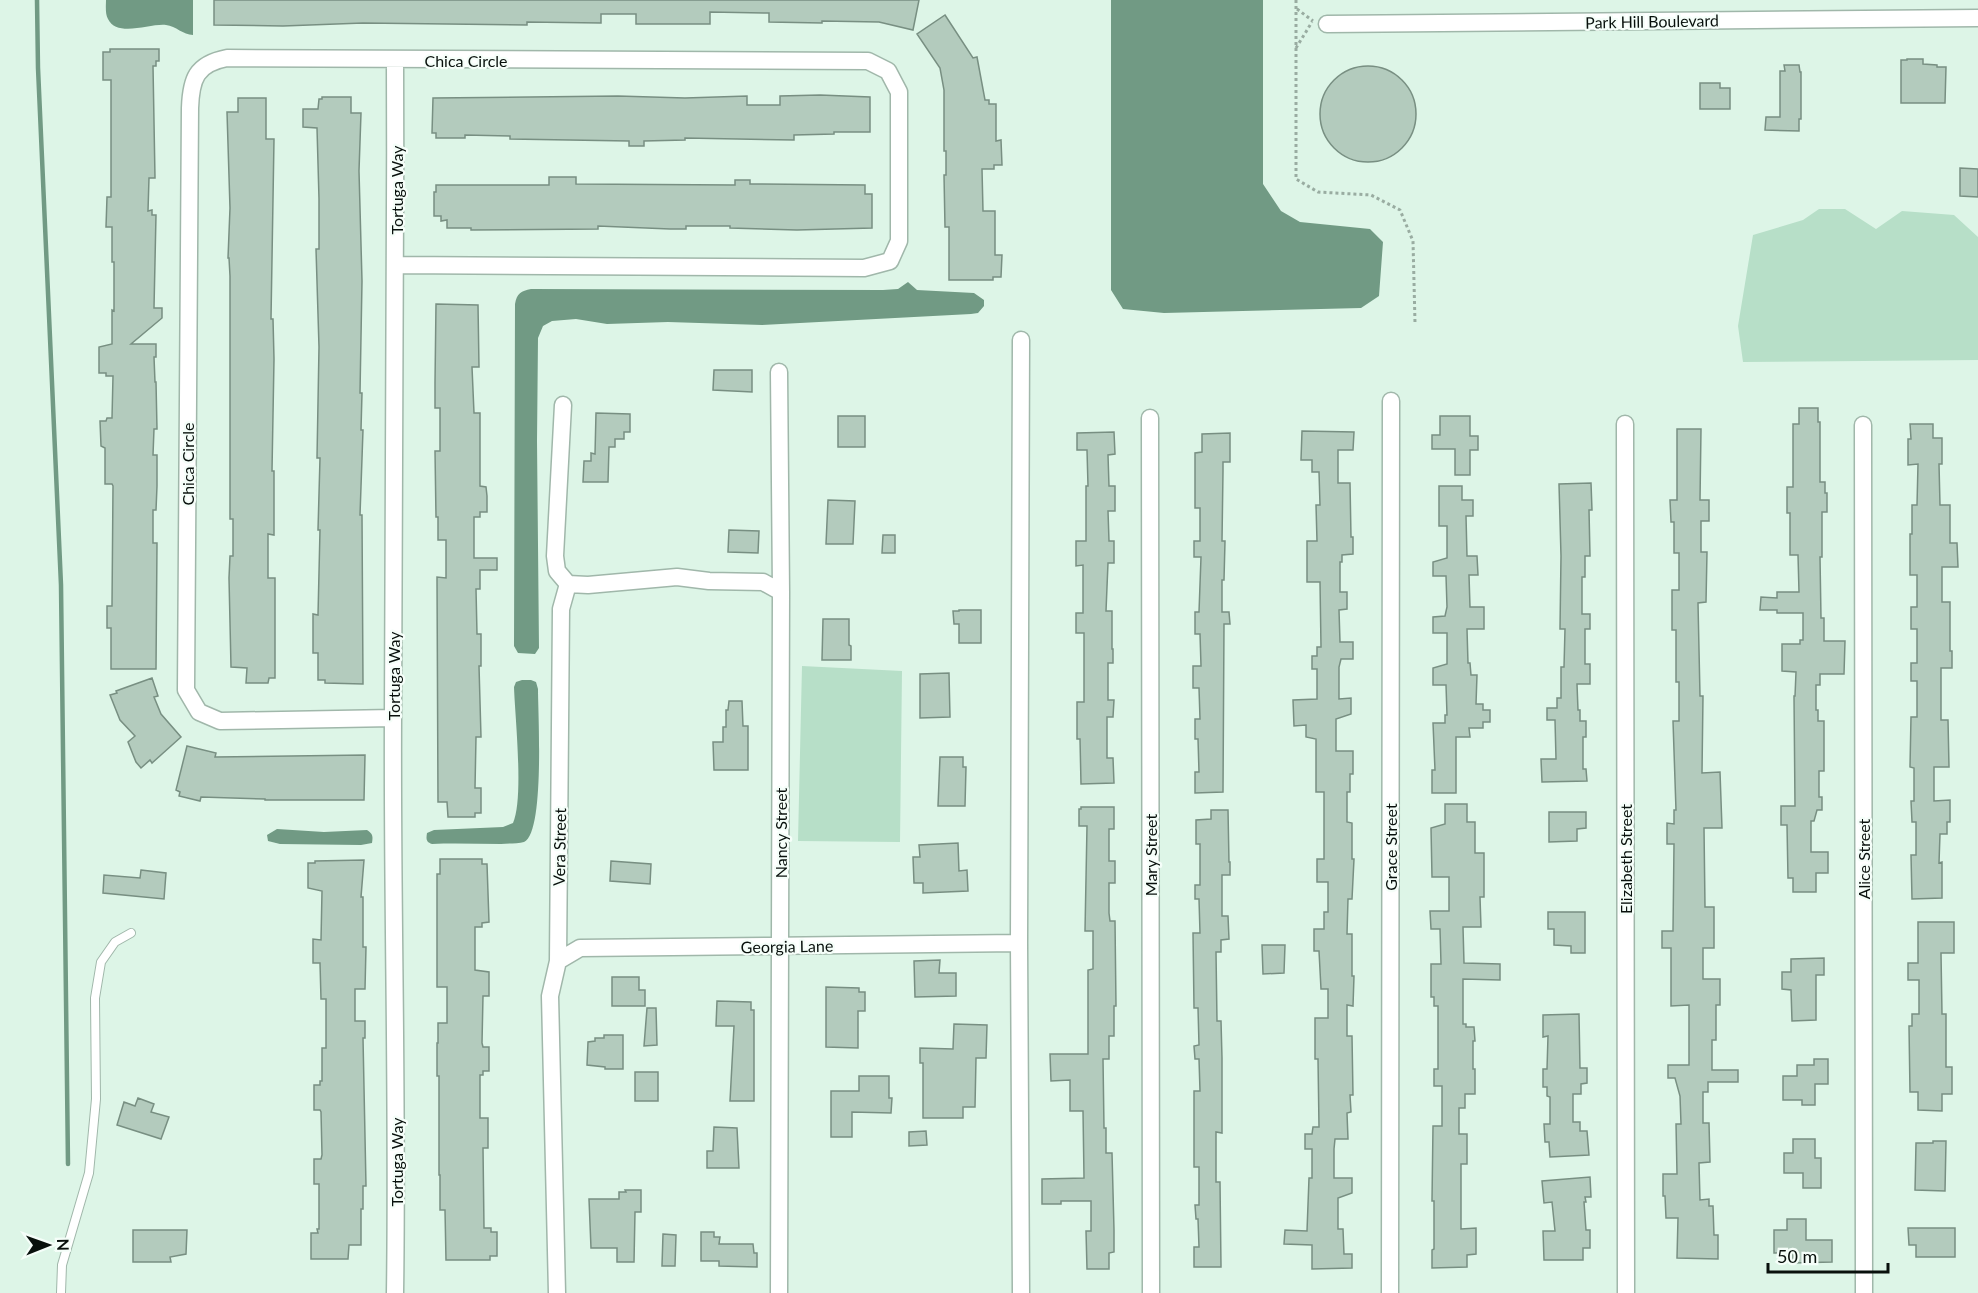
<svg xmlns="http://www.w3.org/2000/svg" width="1978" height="1293" font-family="Lato,sans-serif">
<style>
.green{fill:#b7dfc8}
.water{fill:#719a84}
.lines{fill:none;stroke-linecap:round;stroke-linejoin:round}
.stream{stroke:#719a84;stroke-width:4.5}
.building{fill:#b3cbbd;stroke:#788f82;stroke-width:1.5}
.lane-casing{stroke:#a0b7aa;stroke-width:10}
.street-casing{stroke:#a0b7aa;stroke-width:19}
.path{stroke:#99aca1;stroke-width:3;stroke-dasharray:3 3;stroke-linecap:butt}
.lane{stroke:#fff;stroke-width:8}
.street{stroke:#fff;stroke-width:16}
.labels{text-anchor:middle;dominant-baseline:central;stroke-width:4.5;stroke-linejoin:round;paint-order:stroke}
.street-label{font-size:16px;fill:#08100c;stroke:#f5fef9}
</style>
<rect width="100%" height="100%" fill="#ddf5e7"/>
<path class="green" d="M1819,209H1845L1876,229L1902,211L1954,215L1978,237V360L1743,362L1738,326L1753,235L1803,220Z
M802,666L902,671L900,842L798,841Z"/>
<path class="water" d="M106,0H193V35C183,35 176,26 166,25C151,23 117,38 108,19C105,14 106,5 106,0Z
M1111,0H1263V184L1281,211L1300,222L1370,229L1383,242L1379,296L1361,308L1164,313L1123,309L1111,290Z
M908,282L917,290L974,293L984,300V306L978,313L971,314L762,325L668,322L607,324L576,319L552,321L543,326L538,338L537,441L539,648L535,654L518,653L514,646L515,304C517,293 521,291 531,289L883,290L898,289Z
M522,680H531L536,682L538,689C538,712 545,833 524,842C518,844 508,843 501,844C478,844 455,843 432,844C426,842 426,839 427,833L434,830L503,827L513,823C524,799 515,717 514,687L516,682Z
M277,829L324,832L367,830C373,834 373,836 372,843L361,845L280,844L268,841L267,835Z"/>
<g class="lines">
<path class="stream" d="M37,0L38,68L61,585L68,1164"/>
</g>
<path class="building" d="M214,0H919L913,30L879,22L822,21V23L769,22V13L710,12V24H636V14H601V23L527,22V25L363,23L283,26L214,25Z
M945,15L973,58L977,57L985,100H989V104H996V141L1001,140L1002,165H994V169H982L983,211H995V255H1002L1001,277H993V280H949V227H945L944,175H946V151H944V90L940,68L917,34Z
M110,49H159V61H156V66H153L155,178H149L148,211L152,210V215H156L154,308H162V318L131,344H156V357H154L155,382H156L157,429H154L153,455H157V486L156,510H153V543H157L156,669H111V628H107V606H112L113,486L112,484H105V448L101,446L100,421H106L107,418H112L113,376H106V373H99V347L112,344V310L114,311V262H112V227H106L107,197H111V80H103V52H110Z
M1907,59H1923V64L1937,65V67H1946L1945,103H1901V60H1907Z
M1784,65H1799L1800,72H1801V119H1799V131L1765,130L1766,117H1780V71H1785Z
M1320 114a48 48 0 1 1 96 0a48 48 0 1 1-96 0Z
M1700,83H1720V88H1730V109H1700Z
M820,95L870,97V132H834V134L794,135V140L685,138V140L644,141V146H629V141L510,139V136L465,135V138H436V133H432L433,98L618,96L685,98L747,96V105H780V96Z
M322,97H351V113H361L359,171L362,281L360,393H362L361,430H363L360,515H362L363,684L325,683V680H318V653H313V614L318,615L320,530H318L320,458H317L319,347L316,249H319V199L317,128L303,127V109H318L319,99H322Z
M238,98H266V139H274L271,319H273L274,359L272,471H274V535L268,534V578H275V678H269L268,683H246L247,668L231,667L229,578L230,556H233V519H230V276L229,258H228L230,208L227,112H238Z
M1960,168L1978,169V197L1960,196Z
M549,177H576V184L735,185V180H750V184L865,185V194H872V228L797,230L730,228V226H686V229H670L598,226V229L471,230V228H447V220L441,221V216H434V192H436V185H549Z
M436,304L478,305L479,367H472L474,413H480V486L486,487L487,496V512H480V517H474V558H497V570H480V589H476L477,634H481V666H479L481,737H476L475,788H481V813H475V817H448L447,802H438L437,577L446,578V540H438V517H436L435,451H440V408H435V383Z
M714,370H752V392L713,390Z
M1799,408H1818V422H1820V482H1825V493H1827V512H1822V557H1820L1821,618H1824V641H1845L1844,674H1820V685H1816V710H1818V721H1824V771H1819V797H1822V810H1817L1814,821H1811V852H1828V873H1816V892H1793V878H1788L1787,825H1781V806H1795L1794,696H1795L1796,672L1782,671V644H1800V640H1803V613H1777V610H1760L1761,597L1777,598V592H1799L1798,555H1790V513H1787V487H1793V424H1799Z
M596,413L630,414V432H624V439H615V447H609L608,482H583L584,461H591V453L595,454Z
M838,416H865V447H838Z
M1440,416H1470V436H1478V450H1470V475H1455V449H1432V435H1440Z
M1910,424H1933V438H1942V464H1939L1940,505H1950V543H1957L1958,567H1942V602H1950V651H1952V668H1941V720H1948L1949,767H1934V801L1950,800V822H1947V834H1940L1939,863L1942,862V898L1912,899L1911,855H1916V822H1912L1911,801H1914V768L1910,767L1911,717H1917V681H1911V663H1917V629H1911V607H1917V575H1910V534H1912V505H1917L1918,464L1908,465V439H1911Z
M1677,429H1701L1700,500H1709V521H1701V552H1707L1706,602L1698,603L1700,696H1703L1702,773L1720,772L1722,828H1704L1705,907H1714V948H1703V979H1720V1005H1716V1040H1712V1070H1738V1082H1708V1092H1703V1123H1709L1710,1162L1699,1163L1700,1200L1709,1199V1206H1713L1714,1235H1718V1259L1677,1258L1678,1218H1666L1665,1196H1663V1174H1677L1676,1124H1681L1680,1096L1675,1078H1668V1065H1689V1005L1671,1006V948H1662V931H1673L1674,844H1667V823L1674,824V810H1676L1673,721H1679V682H1676V630H1672V590H1679V553H1674V522H1671L1670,500H1677Z
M1302,431L1354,432L1353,450H1338V483H1350L1351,537H1353V554L1342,555V562H1340V592H1347V609L1339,610L1340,642H1353V659H1341L1339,667V699L1351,698V714L1336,719V751H1353V774H1350V792H1347V822L1352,823V859H1354L1352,899H1348L1347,934H1352V976H1354L1353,1006L1347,1005V1036H1352L1353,1095H1350L1351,1112L1347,1113L1348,1139H1335L1334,1149V1178H1352V1193L1338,1198V1229H1343L1344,1254H1352V1268L1312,1269V1245L1284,1244L1285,1230L1307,1231L1309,1178H1312V1149H1305V1134H1312L1313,1127H1319L1318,1059H1315V1018H1328V989H1321L1319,951H1314V929H1324V912H1328V882H1317V859H1324V792H1316V739L1306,737V725L1294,726L1293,700L1317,699V669H1312V656H1317V647H1321L1320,582H1307V541H1317L1316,505H1320L1319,472H1312V460H1301Z
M1114,432L1115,454L1108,455L1109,486H1115V511H1108L1109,541H1114V563H1108L1106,611H1112V649H1113V663H1108V700H1114L1113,717H1107V758H1113L1114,783L1081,784L1080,739H1077V702H1084V633H1076V613H1083V565L1076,566V541H1086V486H1088L1087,450H1077V433Z
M1230,433V462H1223V471L1222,541H1225L1224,580H1222V612H1229L1230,624H1224L1223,792L1195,793V772H1199L1198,739H1195V719H1200L1199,688H1193V666H1201L1200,634H1195V612H1199L1201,557H1194V541H1200V508H1195V453L1202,452V434Z
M1591,483L1592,510H1589L1590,556H1585V577H1582V614H1590V629H1585V664H1590V684H1577L1578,710H1580V721H1586V737H1583V769H1586L1587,781L1542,782L1541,759H1556L1555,720H1547V708H1557V698H1561V667H1564L1565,629H1560L1561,556L1559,484Z
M1439,486H1462V500H1473V516H1466L1467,556H1477L1478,575H1469L1470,607H1484V629H1467L1468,663H1470L1471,675H1477L1476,704H1483V710H1490V722H1483V728H1469L1470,737H1456V793H1432V770H1435L1433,723H1445V715H1447L1446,685H1433V668L1447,664V633H1433V617L1445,616L1447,607L1446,576H1433V562L1447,558V526H1439Z
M828,500L855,501L853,544H826Z
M729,530L759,531L758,553L728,552Z
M883,535H895V553H882Z
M959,610H981V643H959V624H954L953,611H959Z
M823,619H849V645L851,646V660H822Z
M949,673L950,717L920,718V674Z
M152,678L158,696L154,697L161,714L181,737L152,763L150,760L141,768L136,762L128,742L135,736L120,720L110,695L117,693L116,691Z
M729,701H742L743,726H748V770H714L713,742H723V727H726V710H728Z
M187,746L216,753L215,757L365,755L364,800H265V799L201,797L200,801L179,796L180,792L176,790Z
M940,757H963V767H966L965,806H938Z
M1445,804H1467V822H1475V853H1484V897H1480L1481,927H1463L1464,963L1500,964V980L1463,979V1024H1466V1027H1474L1475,1041H1473V1069H1475V1094H1465V1108H1459V1134H1467V1164H1461V1229L1476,1228V1254L1467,1255V1267L1432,1268V1250L1434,1249V1201H1432L1433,1126H1442V1086H1434V1069H1438V1006H1434V997H1431V964H1441L1440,929H1431L1430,911H1449V877H1432L1431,828L1445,824Z
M1081,807H1114V829H1109V861H1115V883H1109V913L1110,921H1115L1116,1006H1114V1036H1109V1059H1103L1104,1128H1106V1153H1112L1114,1230V1252L1109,1253V1269H1087L1086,1231H1091V1201H1061V1204H1042V1179L1084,1178L1083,1111H1070V1080L1051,1081L1050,1054H1088V970L1093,969V931H1085L1087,826H1079V809H1081Z
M1211,810H1228L1229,862H1230V875H1222V916H1228L1229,939L1221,940V952H1216L1217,1021H1221L1222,1058V1133L1216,1132V1182H1220L1221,1267H1194V1247H1199L1198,1219H1196L1195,1205H1199V1167H1194V1091H1200L1199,1059H1195L1194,1046L1199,1045L1198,1008H1194L1193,933H1200L1199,899H1195V885H1200V844H1196V820L1211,819Z
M1549,812H1586V828L1577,829V841L1549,842Z
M958,843L959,871L967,870L968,891L923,893V883H914L913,857H920L919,845Z
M440,859H482V864H487L489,922L482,923V927H475V970L489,972V996H483L482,1043L483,1047H489V1071H483V1075H480V1118H488V1148H483L484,1228H491V1232H497V1256H490V1260H446L445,1210H440V1175H439V1076H437V1043H438V1023H447V987H437V874H440Z
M364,860L361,897H363V947H366L365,989H355V1021H365V1038H363L366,1186H363V1209H361V1245H349L348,1259H311V1233H318L317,1229H319V1184H314V1159H321L322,1155L321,1112L320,1110H314V1085H320V1081H322V1048H326V999H321L320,963H313V939L321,940L322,891L308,888V863H315V861Z
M611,861L651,864L650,884L610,881Z
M141,870L166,873L164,899L103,893L104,875L140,878Z
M1548,912H1585V953H1571V946L1554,945V929H1548Z
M1918,922H1954V953H1941L1942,1014H1946V1067H1952V1094H1942V1111L1918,1110V1092H1910L1909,1026H1912V1014H1919V980H1908V963H1918Z
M1262,945H1285L1284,973L1263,974Z
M1824,958V975H1816V1020L1792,1021L1791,990L1782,989V972H1791V959Z
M940,960L939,973H956V996L915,997L914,961Z
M612,977H639V990H645V1006H612Z
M826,987L859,988V992H865V1011H858V1048L826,1047Z
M717,1001L751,1002V1010H754V1101H730L734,1026H716Z
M647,1008H656L657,1045L644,1046Z
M1579,1014L1580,1068H1587V1083L1581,1084V1094H1573V1122H1580V1131H1587L1589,1155L1550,1157L1549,1142H1545L1544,1124H1550V1097L1547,1096V1087H1543V1069H1547L1548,1036L1543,1037V1015Z
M954,1024L987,1025L986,1058H976L975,1107H963V1118H923V1063H920V1048L953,1049Z
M604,1035H623V1069H605V1067L587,1065L588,1042L595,1041V1038H604Z
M1814,1059H1828V1084H1815V1105H1802V1100H1783V1076H1797V1065H1814Z
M635,1072H658V1101H635Z
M859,1076H889V1098H892L891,1113L852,1112V1137H831V1091H859Z
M138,1098L154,1104L151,1112L169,1117L161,1139L117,1125L124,1102L135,1106Z
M714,1127L737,1128L739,1168H707V1151H713Z
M926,1131L927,1145L909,1146V1132Z
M1793,1139H1815V1158H1821V1188H1803V1173H1784V1153H1793Z
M1933,1141H1946L1945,1191L1915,1190L1916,1143H1933Z
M1590,1177L1591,1197H1585L1586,1202H1584L1586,1230H1590V1248H1583V1260H1544L1543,1231H1555L1552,1202L1544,1203L1542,1181Z
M625,1190H641V1212H635L634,1262H617V1248H591L589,1199H619V1192H626Z
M1787,1219H1806V1240H1832V1262L1793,1263V1253H1774V1230H1787Z
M1908,1228H1955V1257H1916V1245H1909Z
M133,1230H187L186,1254L170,1257L171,1262H133Z
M701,1232H714V1237H720L719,1244H753L754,1253H757V1267L719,1266V1261H701Z
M663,1234L676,1235L675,1266H662Z"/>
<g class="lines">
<defs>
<path id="lane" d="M61,1293L62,1265L89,1173L96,1099L95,998L101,962L115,942L131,933"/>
<path id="street" d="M1327,24L1978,18
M1150,418L1151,1293
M1625,424L1626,1293
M1863,425L1864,1293
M568,584L588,585L677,577L709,581L763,582L781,592
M393,718L220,721L199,712L186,690L190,108C191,79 196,64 227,58L868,61L888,71L899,92V241L890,261L864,268L396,265
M558,961L580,948L1019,943
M395,1293C398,1101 392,909 393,716C393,497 396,278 395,59
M557,1293L550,996L558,961L561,609L568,584L557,571L555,556L563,405
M779,1293L781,592L779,372
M1021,1293L1019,943L1021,340
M1390,1293L1391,401"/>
</defs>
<use href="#lane" class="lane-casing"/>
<use href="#street" class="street-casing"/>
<path class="path" d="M1296,0V179L1318,192L1371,195L1400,210L1413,241L1415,323
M1297,9L1313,21
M1296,48L1312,22"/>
<use href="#lane" class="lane"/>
<use href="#street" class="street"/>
</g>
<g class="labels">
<g class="street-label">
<text transform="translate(1652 21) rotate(-1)">Park Hill Boulevard</text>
<text x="466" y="60">Chica Circle</text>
<text transform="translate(396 190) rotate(-90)">Tortuga Way</text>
<text transform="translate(187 464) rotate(-90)">Chica Circle</text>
<text transform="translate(393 676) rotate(-90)">Tortuga Way</text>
<text transform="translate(780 833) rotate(-90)">Nancy Street</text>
<text transform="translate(559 847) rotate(-89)">Vera Street</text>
<text transform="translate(1390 847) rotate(-90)">Grace Street</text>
<text transform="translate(1150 855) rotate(-90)">Mary Street</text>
<text transform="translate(1625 859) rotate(-90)">Elizabeth Street</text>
<text transform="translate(1863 859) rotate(-90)">Alice Street</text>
<text transform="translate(787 946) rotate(-1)">Georgia Lane</text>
<text transform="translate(396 1162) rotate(-90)">Tortuga Way</text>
</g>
</g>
<g transform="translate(48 1245) rotate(89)" stroke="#f5fef9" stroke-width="4.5" paint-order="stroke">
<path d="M0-4.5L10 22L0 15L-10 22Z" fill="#08100c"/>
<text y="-9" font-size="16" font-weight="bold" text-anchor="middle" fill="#08100c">N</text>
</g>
<path d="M1768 1263v9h120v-9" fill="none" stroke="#08100c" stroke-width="3"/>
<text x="1777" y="1263" font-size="18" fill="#08100c" stroke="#f5fef9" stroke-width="4.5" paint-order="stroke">50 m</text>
</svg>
